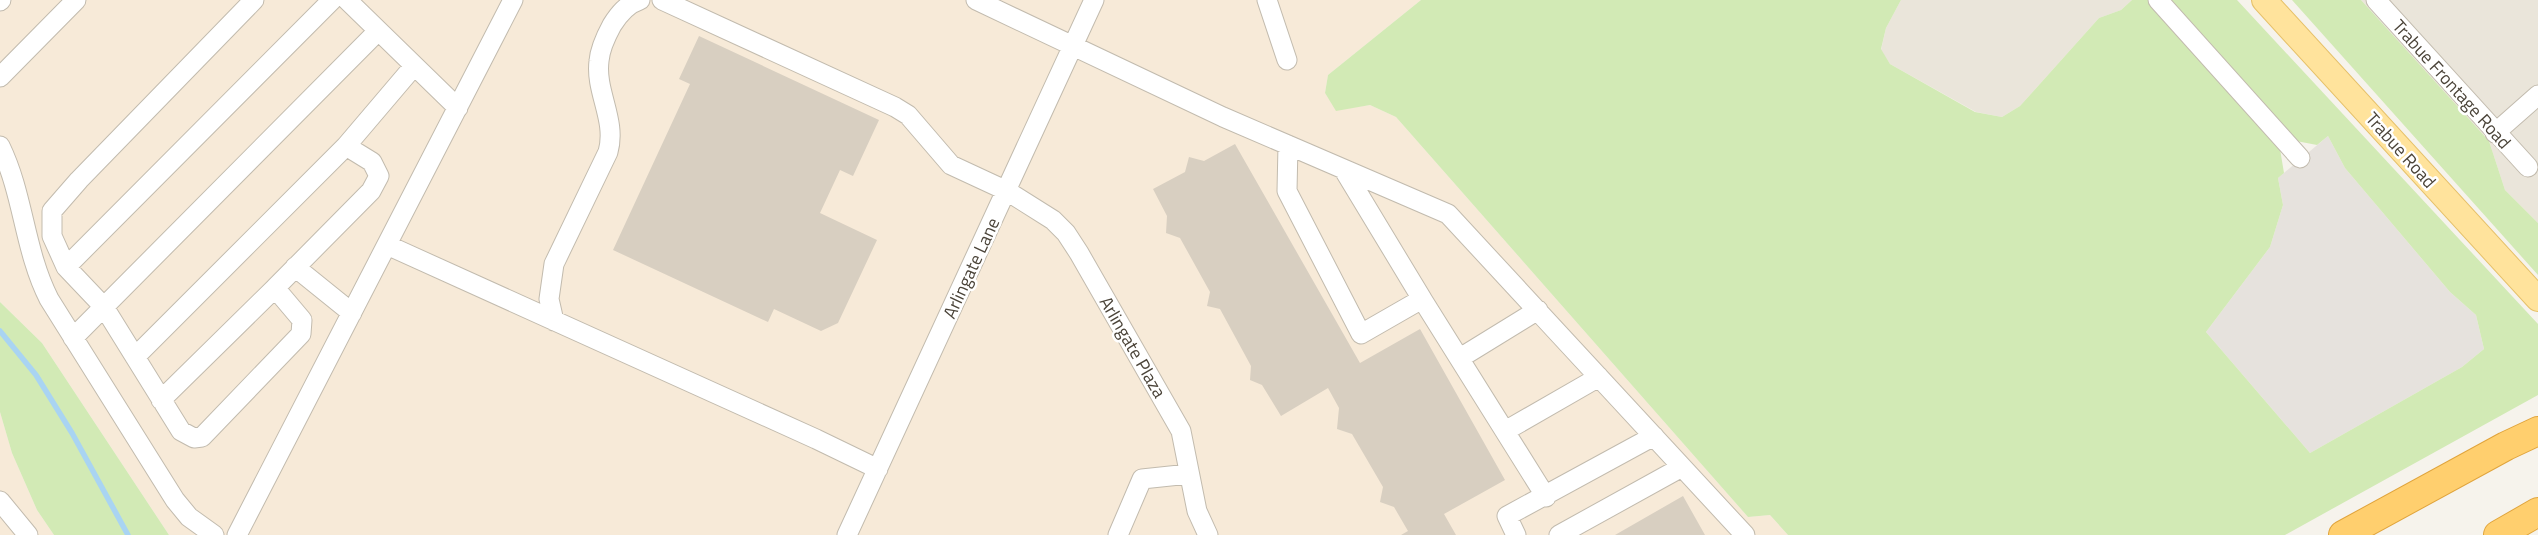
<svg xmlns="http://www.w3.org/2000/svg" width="2538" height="535" font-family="'Titillium Web',sans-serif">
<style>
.residential{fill:#eae5da}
.commercial{fill:#f7ead8}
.industrial{fill:#e6e2dd}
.green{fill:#d2eab5}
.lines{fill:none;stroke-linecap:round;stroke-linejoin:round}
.stream{stroke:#a9d4f2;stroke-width:5.5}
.building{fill:#d8cfc1}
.minor-casing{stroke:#c2bbae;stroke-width:21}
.major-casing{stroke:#e6c16a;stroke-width:26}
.highway-casing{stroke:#e0a43c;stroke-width:30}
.minor{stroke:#fff;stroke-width:19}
.major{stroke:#ffe39c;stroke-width:24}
.highway{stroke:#ffcf6e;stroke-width:28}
.labels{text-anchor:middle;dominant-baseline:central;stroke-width:5;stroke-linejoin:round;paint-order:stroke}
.street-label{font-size:18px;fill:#4b4439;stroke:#fff}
</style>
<rect width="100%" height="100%" fill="#f6f3ec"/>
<path class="residential" d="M1901,0H2132L2121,10L2099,18L2020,106L2002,117L1976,112L1890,64L1881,50L1886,28Z
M2361,0H2538V223L2505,190L2489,141Z"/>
<path class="commercial" d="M0,0H1421L1328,75L1325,93L1336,110L1370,105L1396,117L1748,517L1770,515L1788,535H169L42,343L0,302Z
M0,412L12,453L37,510L54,535H0Z"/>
<path class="industrial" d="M2328,136L2345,168L2450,292L2476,315L2484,349L2462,367L2310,453L2206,332L2270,247L2283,205L2278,178Z"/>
<path class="green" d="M1421,0H1901L1886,28L1881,49L1890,64L1975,112L2002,117L2020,106L2099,18L2121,10L2132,0H2148L2280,149L2284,173L2278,178L2283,205L2270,247L2206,332L2310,453L2462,367L2484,349L2476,315L2450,292L2345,168L2328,136L2317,145L2291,140L2167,0H2237L2538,324V395L2285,535H1788L1770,515L1748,517L1396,117L1370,105L1336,111L1325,93L1328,75Z
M2292,0H2361L2489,141L2505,190L2538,223V275Z
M0,302L42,343L169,535H54L37,510L12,453L0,412Z"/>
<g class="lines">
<path class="stream" d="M0,331L36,375L72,433L128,535"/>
</g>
<path class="building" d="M699,36L879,120L853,176L840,170L820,213L877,240L838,323L821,331L774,309L768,322L613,250L690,84L679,79Z
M1235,144L1360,363L1420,329L1505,480L1444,514L1456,535H1401L1408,531L1394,507L1380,502L1383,487L1352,434L1337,429L1339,408L1328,388L1281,416L1262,385L1250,380L1251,366L1220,309L1207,306L1210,292L1180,238L1166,233L1167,216L1153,189L1185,172L1189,157L1204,161Z
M1683,496L1705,535H1615Z"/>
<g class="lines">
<defs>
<path id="minor" d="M254,0L79,180L52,211V236L66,267L104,307L181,431L194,438L202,437L301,334L302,320L275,288L371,191L379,176L372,162L346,146L414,66
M347,0L458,108
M662,0L895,107L908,115L951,165L1007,191L1053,220L1066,233L1079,253L1181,431L1197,511L1208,535
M976,0L1223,117L1448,214L1745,535
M1267,0L1287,60
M2158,0L2300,158
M2376,0L2528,167
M0,1L1,0
M0,77L76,0
M2495,133L2538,95
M1288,145L1287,191L1361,334L1422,299L1546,497
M0,146C24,195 24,250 49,299L175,500L189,517L214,535
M1344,170L1422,299
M387,245L816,439L878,469
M66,267L332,0
M295,267L352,313
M554,321L549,299L554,264L608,152C617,120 595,92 599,61C600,48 606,36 612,25C619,14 627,4 640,0
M73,338L378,31
M135,357L346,146
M1460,358L1538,310
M161,400L275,288
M1505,431L1599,377
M0,501L28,535
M237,535L513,0
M847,535L1094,0
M1118,535L1142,479L1189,474
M1516,535L1507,516L1654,436
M1559,535L1682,467"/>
<path id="major" d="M2264,0L2538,299"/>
<path id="highway" d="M2343,535L2506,446L2538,431
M2498,535L2538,512"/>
</defs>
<use href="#minor" class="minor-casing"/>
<use href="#major" class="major-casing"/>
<use href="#highway" class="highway-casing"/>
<use href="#minor" class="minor"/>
<use href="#major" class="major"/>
<use href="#highway" class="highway"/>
</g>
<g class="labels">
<g class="street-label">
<text transform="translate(2452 84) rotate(48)">Trabue Frontage Road</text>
<text transform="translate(2401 150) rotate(48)">Trabue Road</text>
<text transform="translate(971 268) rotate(-65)">Arlingate Lane</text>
<text transform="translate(1133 347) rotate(60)">Arlingate Plaza</text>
</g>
</g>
</svg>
